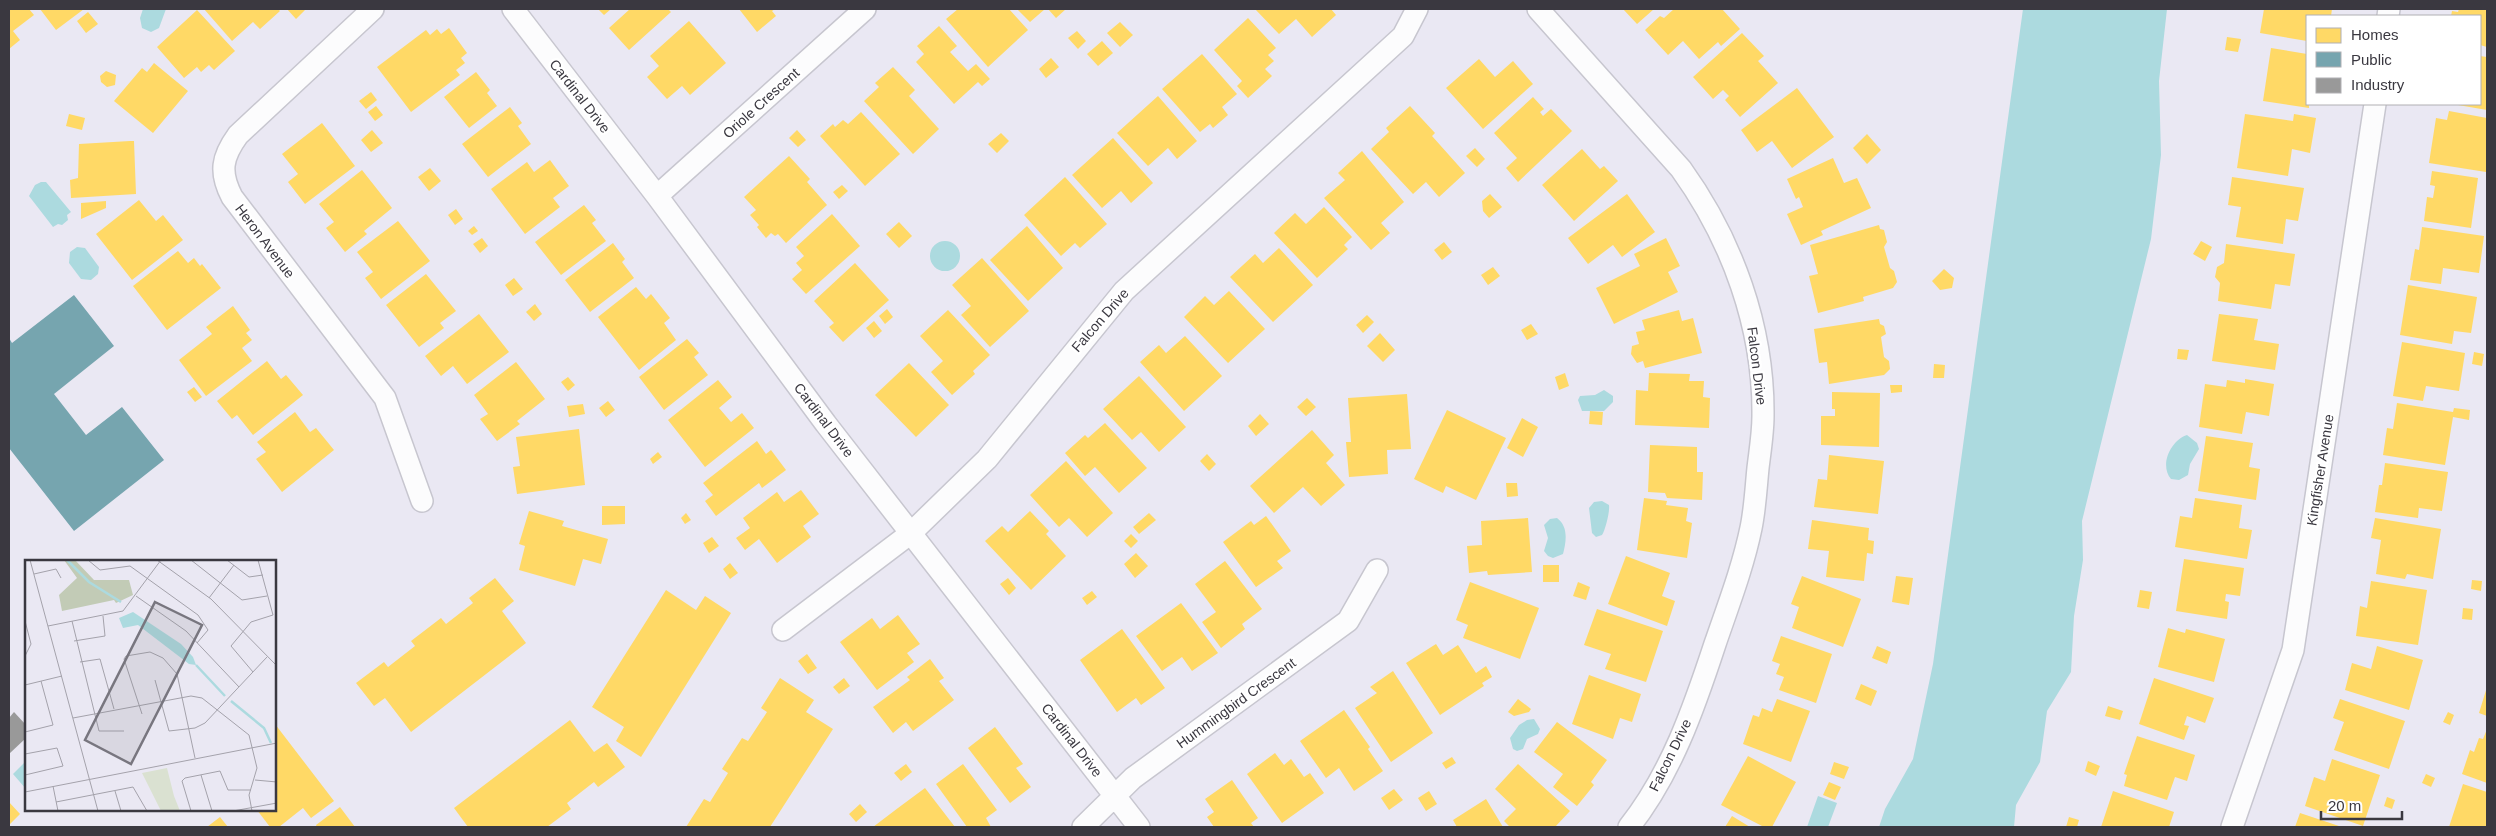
<svg xmlns="http://www.w3.org/2000/svg" width="2496" height="836" font-family="Helvetica,sans-serif">
<style>
.water{fill:#acdadf}
.homes{fill:#ffd966}
.public{fill:#76a5af}
.industry{fill:#999}
.lines{fill:none;stroke-linecap:round;stroke-linejoin:round}
.street-casing{stroke:#c7c6cf;stroke-width:24}
.street{stroke:#fcfcfd;stroke-width:21}
.labels{text-anchor:middle;dominant-baseline:central;stroke-width:5;stroke-linejoin:round;paint-order:stroke}
.street-label{font-size:14px;fill:#3a3840;stroke:#fff}
.inset-river{fill:none;stroke:#acdadf;stroke-width:2.5}
.inset-road{fill:none;stroke:#a4a2ab;stroke-width:1}
.view{fill:#78767f;fill-opacity:0.15;stroke:#78767f;stroke-width:2.5}
.inset-edge{fill:none;stroke:#3a3840;stroke-width:2.5}
</style>
<rect width="100%" height="100%" fill="#eae8f3"/>
<path class="water" d="M143,9H166L159,28L151,32L142,28L140,18Z
M2023,9H2167L2159,81L2161,155L2151,239L2082,521L2083,560L2074,616L2071,672L2047,711L2040,762L2016,805L2014,827H1879L1885,809L1913,759L1933,664Z
M41,182H46L71,212L67,215L68,220L62,225L58,224L53,227L29,196L35,185Z
M930 256a15 15 0 1 1 30 0a15 15 0 1 1-30 0Z
M77,247L85,248L99,267L98,274L91,280L81,279L69,263L70,252Z
M1604,390L1613,396V402L1604,411H1582L1578,400L1580,396L1595,395Z
M2187,435L2197,443L2199,449L2190,464L2188,475L2179,480L2171,479C2159,465 2171,440 2187,435Z
M1602,501L1609,505C1610,512 1605,531 1602,535L1596,537L1592,533L1589,508L1594,502Z
M1557,518C1569,527 1566,542 1563,554L1553,558L1548,556L1544,551L1548,538L1544,525L1550,519Z
M1534,719L1540,729L1538,734L1527,739L1523,749L1517,751L1513,749L1510,738L1519,725L1527,720Z
M26,761V789L13,774Z
M1818,796L1837,803L1828,827H1807Z"/>
<path class="homes" d="M9,9H29L34,15L13,31L20,40L9,49Z
M40,9H84L56,30Z
M204,9H278L280,11L260,29L253,22L232,41Z
M287,9H304L305,10L296,19Z
M598,9H611L604,15Z
M630,9H668L671,12L629,50L609,28Z
M739,9H775L772,11L776,16L757,32Z
M958,9H1009L1028,30L988,67L946,19Z
M1017,9H1045L1030,22Z
M1048,9H1066L1056,18Z
M1255,9H1331L1336,15L1312,37L1296,19L1279,34Z
M1623,9H1654L1637,24Z
M1674,9H1722L1740,29L1721,46L1718,42L1699,59L1683,41L1668,55L1645,30L1660,16L1664,18Z
M2264,9H2332L2331,16H2307V41L2260,33Z
M2459,9H2487V47L2480,45V16H2451L2452,11L2458,12Z
M197,10L235,51L214,70L209,65L201,72L197,67L184,78L157,47Z
M88,12L98,24L86,33L77,21Z
M1248,18L1276,48L1268,55L1274,61L1265,69L1272,76L1248,98L1237,86L1242,81L1214,50Z
M689,21L726,63L690,95L682,86L667,99L647,77L659,66L650,56Z
M1120,22L1133,35L1120,47L1107,33Z
M939,26L957,46L950,52L968,71L976,64L990,79L982,86L978,82L954,104L916,62L924,54L917,46Z
M449,28L467,53L461,58L465,63L456,70L460,75L411,112L377,67L426,30L430,35L437,29L441,34Z
M1077,31L1086,41L1078,49L1068,38Z
M1742,33L1764,56L1758,61L1778,83L1740,117L1725,100L1729,96L1723,90L1713,99L1693,77Z
M2227,37L2241,39L2238,52L2225,50Z
M1102,41L1113,53L1098,66L1087,54Z
M2271,48L2307,54L2309,108L2263,101Z
M1202,54L1237,94L1222,107L1228,115L1213,128L1210,124L1200,132L1162,89Z
M2480,56L2487,57V110L2458,105L2480,104Z
M1051,58L1059,67L1046,78L1039,69Z
M1479,59L1495,77L1513,61L1533,84L1483,129L1446,88Z
M154,63L188,91L153,133L114,101L142,68L147,72Z
M893,67L915,90L909,96L939,129L913,154L864,101L879,87L875,83Z
M106,71L116,75L115,85L107,87L101,82L100,76Z
M476,72L490,90L487,93L497,106L469,128L444,97Z
M1797,88L1834,137L1792,168L1772,141L1757,152L1741,130Z
M371,92L377,100L366,109L359,101Z
M1158,96L1197,141L1177,159L1168,148L1148,166L1117,133Z
M1533,97L1544,109L1540,112L1543,116L1551,109L1572,131L1518,182L1506,168L1517,158L1494,133Z
M376,106L383,115L375,121L368,112Z
M1410,106L1435,133L1432,136L1465,173L1439,197L1426,182L1413,194L1371,149L1389,132L1386,128Z
M510,107L522,123L518,126L531,144L488,177L462,144Z
M2449,111L2487,118L2486,172L2429,163L2436,118L2447,120Z
M861,112L900,154L865,186L820,136L833,124L835,127L843,120L848,124Z
M69,114L85,118L82,130L66,126Z
M2245,114L2293,121L2294,114L2316,118L2310,153L2292,149L2288,176L2237,168Z
M322,123L355,166L305,204L288,182L298,174L282,154Z
M372,130L383,143L371,152L361,140Z
M797,130L806,140L798,147L789,138Z
M1001,133L1009,141L997,153L988,144Z
M1867,134L1881,150L1867,164L1853,148Z
M1113,138L1153,183L1131,203L1121,191L1102,208L1072,175Z
M130,141H134L136,194L71,198L70,180L78,178L79,144Z
M1475,148L1485,159L1477,167L1466,156Z
M1582,149L1600,169L1604,166L1618,181L1574,221L1542,185Z
M1362,151L1404,202L1381,223L1390,233L1371,250L1324,198L1345,180L1338,173Z
M789,156L810,179L807,182L827,205L786,243L778,234L775,236L771,233L766,238L757,227L759,225L750,215L756,210L744,197Z
M1833,158L1844,183L1857,178L1871,208L1821,231L1823,235L1801,245L1787,214L1803,207L1799,197L1796,199L1787,179Z
M550,160L569,186L553,198L560,207L525,234L491,189L527,162L534,172Z
M430,168L441,181L429,191L418,177Z
M362,170L392,208L364,231L367,234L345,252L326,228L334,222L319,204Z
M2432,171L2478,178L2471,228L2424,221L2427,197L2433,198L2435,186L2430,185Z
M1065,177L1107,224L1080,248L1075,243L1061,256L1024,215Z
M2232,177L2304,188L2298,221L2286,219L2283,244L2236,237L2241,207L2228,205Z
M842,185L848,191L839,199L833,192Z
M1490,194L1502,207L1489,218L1483,211L1482,201Z
M1627,194L1655,232L1622,257L1613,245L1588,264L1568,238Z
M139,200L156,221L163,215L183,240L132,280L96,234Z
M106,201V208L81,219V203Z
M584,205L596,220L592,223L606,241L561,275L535,242Z
M1324,207L1352,237L1344,245L1348,249L1317,278L1274,233L1295,213L1306,224Z
M456,209L463,219L455,225L448,215Z
M832,214L860,246L806,294L792,279L802,270L796,263L804,256L796,247Z
M398,221L430,261L381,299L365,278L373,272L357,252Z
M899,222L912,236L899,248L886,234Z
M1879,225L1880,229L1884,230L1887,242L1884,247L1890,268L1894,271L1897,282L1893,288L1863,297L1864,301L1818,313L1809,276L1818,274L1810,245Z
M474,226L478,231L472,235L468,231Z
M1027,226L1063,268L1028,301L990,260Z
M2422,227L2484,236L2479,273L2443,268L2441,284L2410,280L2415,249L2419,250Z
M482,238L488,246L480,253L473,244Z
M1666,238L1680,266L1668,272L1678,292L1614,324L1596,288L1640,266L1634,254Z
M2201,241L2212,247L2205,261L2193,254Z
M1444,242L1452,252L1442,260L1434,250Z
M613,243L625,259L622,262L634,278L590,312L565,280Z
M2226,244L2295,254L2290,286L2275,284L2271,309L2218,301L2220,283L2215,277L2217,267L2224,263Z
M1279,248L1313,285L1273,322L1230,277L1255,254L1263,263Z
M178,251L188,263L194,258L200,266L202,264L221,288L167,330L133,286Z
M982,258L1029,311L990,347L961,315L971,306L952,285Z
M855,263L889,300L843,342L829,327L834,323L814,301Z
M1493,267L1500,276L1488,285L1481,275Z
M1944,269L1954,278L1952,288L1940,290L1932,281Z
M426,274L456,311L440,323L444,328L419,347L386,305Z
M514,278L523,289L513,296L505,285Z
M2408,285L2477,297L2471,333L2454,331L2452,344L2400,335Z
M636,287L646,299L651,294L670,318L664,323L676,340L639,370L598,317Z
M1229,291L1265,329L1228,363L1184,317L1205,296L1214,305Z
M535,304L542,314L534,321L526,312Z
M233,306L250,330L246,333L252,340L242,348L252,361L206,396L179,360L212,334L206,327Z
M887,309L893,317L885,324L879,316Z
M948,310L990,355L973,371L975,374L952,395L931,372L943,361L920,336Z
M1679,310L1682,321L1693,318L1702,353L1645,368L1643,361L1637,363L1631,354L1632,346L1639,344L1636,332L1645,330L1642,320Z
M479,314L509,352L467,384L453,366L441,376L425,356Z
M2219,314L2258,319L2254,340L2279,344L2275,370L2212,361Z
M1367,315L1374,322L1363,333L1356,325Z
M1879,319L1880,324L1884,326L1886,334L1881,337L1884,357L1889,361L1890,369L1884,375L1829,384L1827,362L1819,363L1814,329Z
M874,321L882,331L874,338L866,328Z
M1531,324L1538,334L1527,340L1521,330Z
M1380,333L1395,350L1383,362L1367,346Z
M1185,336L1222,376L1184,411L1140,362L1159,345L1166,353Z
M687,339L699,353L694,357L708,375L664,410L639,377Z
M2402,342L2465,353L2459,391L2426,386L2423,401L2393,396Z
M2178,349L2189,350L2187,360L2177,359Z
M2474,352L2484,354L2482,366L2472,364Z
M267,361L281,379L286,375L303,395L253,435L237,415L232,419L217,401Z
M516,362L545,399L517,421L520,424L497,441L480,419L488,414L474,395Z
M909,363L949,405L916,437L875,395Z
M1934,364L1945,365L1944,378H1933Z
M1565,373L1569,386L1559,390L1555,377Z
M1649,373L1690,374L1689,381H1704L1703,397L1710,398L1709,428L1635,425L1636,390L1648,391Z
M1139,376L1186,427L1159,452L1141,432L1132,440L1103,409Z
M568,377L575,385L568,391L561,382Z
M2245,379L2274,384L2269,416L2246,412L2242,434L2199,427L2205,384L2226,387L2227,380L2245,383Z
M718,380L732,397L719,408L731,422L742,413L754,428L705,467L668,420Z
M1890,385H1902V392L1891,393Z
M194,387L202,397L195,402L187,392Z
M1832,392L1880,393L1879,447L1821,445V416H1835V409H1832Z
M1407,394L1411,449L1387,450L1388,474L1349,477L1346,442H1351L1348,398Z
M1307,398L1316,407L1306,416L1297,407Z
M608,401L615,410L606,417L599,408Z
M2397,403L2453,412L2454,408L2470,410L2469,420L2453,417L2445,465L2383,455L2387,428L2393,429Z
M583,404L585,414L569,417L567,406Z
M1447,410L1506,438L1476,500L1446,486L1443,493L1414,479Z
M1590,411L1603,412L1602,425L1589,424Z
M295,412L310,432L316,428L334,450L282,492L256,459L266,452L257,442Z
M1260,414L1269,424L1256,436L1248,426Z
M1522,418L1538,427L1523,457L1507,448Z
M1105,423L1147,468L1119,493L1095,467L1085,476L1065,453L1085,435L1088,438Z
M579,429L585,485L517,494L513,467L520,466L516,437Z
M1312,430L1334,455L1326,463L1345,485L1321,506L1303,487L1274,513L1250,486Z
M2206,436L2253,443L2249,467L2260,469L2256,500L2198,491Z
M757,441L766,454L771,450L786,470L762,488L759,483L716,516L705,501L713,495L703,483Z
M1650,445L1697,447V472H1703L1702,500L1667,498L1665,493L1648,492Z
M658,452L662,457L653,464L650,459Z
M1207,454L1216,464L1209,471L1200,461Z
M1829,455L1884,461L1878,514L1814,507L1818,479L1827,480Z
M1066,461L1113,513L1087,537L1069,518L1059,527L1030,495Z
M2385,463L2448,472L2442,511L2419,508L2418,518L2375,512L2379,485H2382Z
M1506,483H1517L1518,496L1507,497Z
M801,490L819,514L803,526L811,537L777,563L759,539L745,550L736,538L750,528L743,518L777,492L784,502Z
M1644,498L1667,501L1666,505L1688,508L1686,521L1692,523L1687,558L1637,550Z
M2195,498L2242,505L2239,528L2252,530L2247,559L2175,547L2180,516L2192,518Z
M602,506H625V524L602,525Z
M529,511L564,521L562,526L608,539L601,564L583,559L575,586L519,570L525,546L519,544Z
M1030,511L1049,531L1046,534L1066,556L1031,590L985,541L1002,526L1008,532Z
M686,513L691,520L685,524L681,518Z
M1149,513L1156,520L1139,534L1133,527Z
M1266,516L1291,551L1277,561L1283,568L1256,587L1223,542L1251,521L1254,525Z
M1528,518L1532,572L1488,575L1487,571L1469,573L1467,546L1482,545L1481,521Z
M2375,518L2441,529L2433,579L2407,574L2405,579L2376,574L2381,540L2371,538Z
M1812,520L1869,528L1868,540L1874,541L1873,554L1867,553L1864,581L1826,577L1829,551L1808,549Z
M1131,534L1138,541L1131,548L1124,541Z
M712,537L719,546L709,553L703,543Z
M1136,553L1148,566L1135,578L1124,564Z
M1626,556L1670,573L1662,596L1675,601L1667,626L1608,604Z
M2184,559L2244,568L2240,596L2226,594L2225,601L2229,602L2227,619L2176,611Z
M1225,561L1262,609L1242,624L1245,629L1221,648L1202,622L1216,612L1195,584Z
M730,563L738,573L730,579L723,569Z
M1543,565H1559V582H1543Z
M1802,576L1861,599L1843,647L1792,628L1799,607L1791,604Z
M1896,576L1913,578L1909,605L1892,602Z
M495,578L514,601L502,611L526,643L411,732L385,698L374,706L356,683L384,662L388,667L415,646L411,641L441,618L446,624L473,603L469,598Z
M1008,578L1016,588L1009,595L1000,584Z
M2472,580L2482,581L2481,591L2471,589Z
M2371,581L2427,590L2418,645L2356,636L2360,606L2367,608Z
M1470,582L1539,608L1520,659L1463,638L1468,625L1456,620Z
M1578,582L1590,587L1586,600L1573,596Z
M666,590L696,610L705,596L731,613L641,757L616,741L624,727L592,707Z
M2140,590L2152,592L2149,609L2137,607Z
M1092,591L1097,597L1087,605L1082,598Z
M1181,603L1218,653L1192,671L1182,657L1162,671L1136,636Z
M2463,608L2473,609L2472,620L2462,619Z
M1597,609L1663,631L1646,682L1605,669L1611,654L1584,645Z
M898,615L920,644L907,653L914,662L877,690L840,642L872,618L880,629Z
M2168,628L2185,633L2186,629L2225,639L2214,682L2158,667Z
M1122,629L1165,688L1141,705L1136,698L1117,712L1080,660Z
M1781,636L1832,654L1816,703L1779,690L1784,677L1776,674L1780,664L1772,661Z
M1436,644L1443,655L1458,645L1476,673L1486,666L1492,677L1482,683L1484,686L1440,715L1406,663Z
M1877,646L1891,652L1887,664L1872,658Z
M2377,646L2423,660L2409,710L2345,690L2352,663L2371,669Z
M807,654L817,668L808,674L798,661Z
M930,659L944,678L939,681L954,700L913,731L906,722L893,733L873,707L910,680L907,677Z
M1393,671L1433,733L1391,762L1355,708L1377,693L1370,687Z
M1589,675L1641,694L1632,722L1620,718L1613,739L1572,724Z
M780,678L814,700L806,712L833,729L770,827H686L704,799L710,802L728,773L722,769L742,738L748,741L767,712L761,708Z
M844,678L850,686L839,694L833,687Z
M2154,678L2214,698L2205,723L2187,716L2184,725L2189,726L2184,740L2139,724Z
M1861,684L1877,691L1871,706L1855,699Z
M2487,687V716L2479,713Z
M1518,699L1531,709L1529,712L1514,716L1508,712Z
M1777,699L1810,711L1791,762L1743,744L1753,715L1759,717L1762,708L1772,712Z
M2340,699L2405,721L2389,769L2334,750L2344,722L2333,718Z
M2108,706L2123,711L2120,720L2105,716Z
M1344,710L1370,747L1368,749L1383,771L1354,791L1339,768L1326,778L1300,741Z
M2448,712L2454,715L2450,725L2443,722Z
M570,720L594,752L607,743L625,767L598,787L594,782L567,803L571,809L547,827H468L454,808Z
M1557,722L1607,760L1591,782L1594,785L1577,806L1553,787L1563,774L1534,752Z
M275,724L334,801L311,818L303,808L279,827H270L257,810H275Z
M995,727L1023,764L1016,768L1031,787L1010,803L968,748Z
M2487,729V783L2462,774L2470,750L2474,752L2479,738L2483,739Z
M2137,736L2195,755L2187,781L2175,777L2167,800L2124,786L2127,775L2124,774Z
M1275,753L1284,765L1291,759L1304,777L1310,773L1324,793L1282,823L1247,774Z
M1748,756L1796,782L1772,827H1764L1721,805Z
M1452,757L1456,763L1446,769L1442,763Z
M2332,759L2380,775L2363,826L2305,806L2314,777L2325,781Z
M2088,761L2100,766L2096,776L2085,771Z
M1834,762L1849,767L1844,779L1830,774Z
M906,764L912,772L901,781L894,773Z
M963,764L997,810L986,818L991,827H967L936,784Z
M1518,764L1570,811L1555,827H1510L1504,821L1516,809L1495,789Z
M2426,774L2435,778L2431,787L2422,783Z
M1232,780L1258,818L1251,823L1254,827H1214L1207,817L1214,812L1205,799Z
M1829,782L1841,787L1835,800L1823,795Z
M2463,784L2487,792V827H2449Z
M925,788L955,827H873L898,808Z
M1394,789L1403,800L1389,810L1381,798Z
M1429,791L1437,804L1426,811L1418,798Z
M2113,791L2174,812L2169,827H2101Z
M2387,797L2395,800L2392,809L2384,806Z
M1486,799L1503,827H1457L1453,820Z
M9,802L20,814L9,825Z
M860,804L867,812L856,822L849,814Z
M340,807L355,827H317L316,825Z
M2300,813L2342,827H2295Z
M1732,816L1750,827H1725Z
M220,817L228,827H207Z
M2069,817L2079,820L2077,827H2066Z"/>
<path class="public" d="M74,295L114,346L54,394L86,435L122,407L164,460L74,531L9,448V338L12,343Z"/>
<path class="industry" d="M14,712L26,725V738L9,754V718Z"/>
<g class="lines">
<defs>
<path id="street" d="M373,9L238,135C222,157 219,172 232,197L385,398L422,501
M513,9L657,196L826,424L1139,827
M1538,9L1681,169C1732,240 1764,327 1763,416C1763,433 1760,451 1758,468C1756,488 1755,509 1751,528C1743,567 1728,606 1715,644C1694,708 1671,774 1629,827
M2388,16L2389,9
M657,196L865,9
M783,630L911,533L987,459L1124,291L1403,36L1417,9
M1083,827L1133,778L1348,621L1377,570
M2232,827L2293,650L2375,104"/>
</defs>
<use href="#street" class="street-casing"/>
<use href="#street" class="street"/>
</g>
<g class="labels">
<g class="street-label">
<text transform="translate(580 96) rotate(52)">Cardinal Drive</text>
<text transform="translate(761 103) rotate(-42)">Oriole Crescent</text>
<text transform="translate(265 241) rotate(53)">Heron Avenue</text>
<text transform="translate(1100 320) rotate(-49)">Falcon Drive</text>
<text transform="translate(1757 366) rotate(83)">Falcon Drive</text>
<text transform="translate(824 420) rotate(53)">Cardinal Drive</text>
<text transform="translate(2320 470) rotate(-81)">Kingfisher Avenue</text>
<text transform="translate(1236 703) rotate(-36)">Hummingbird Crescent</text>
<text transform="translate(1072 740) rotate(52)">Cardinal Drive</text>
<text transform="translate(1670 755) rotate(-64)">Falcon Drive</text>
</g>
</g>
<g transform="translate(25 560)">
<rect width="251" height="251" fill="#eae8f3"/>
<path d="M142,208L149,236L155,251H136L117,213Z" fill="#dae1d1"/>
<path d="M39,0H50L69,20H104L108,35L91,43L89,40L37,51L34,35L52,18Z" fill="#c2cbb6"/>
<path d="M108,52L156,84L168,97L171,105L164,104L113,65L98,68L94,58Z" fill="#acdadf"/>
<path class="inset-river" d="M42,0L64,22L96,42M171,105L200,136M206,141L239,168L246,183"/>
<path class="inset-road" d="M5,0L73,251M63,0L75,10L105,6L173,55L183,70L172,83M132,0L186,39L252,106M166,0L217,40L242,36M202,0L224,17L238,15M9,14L31,9L36,18M111,36L161,71L214,127M184,38L209,5M0,61L6,84L0,96M47,61L74,171H99M23,66L98,51L136,0M49,81L80,76L78,56M55,102L75,99L89,149M228,112L206,86L226,62L248,55L233,0M130,120L144,171L170,168L180,163L242,97M0,125L37,116M117,154L99,99L101,96L125,92L138,98L152,114L170,198M48,158L166,136L177,138L224,175L232,208L224,235L227,251M0,172L28,165L16,121M0,194L32,188L38,206L0,215M176,215L187,251M230,220L252,222M28,226L33,251M90,231L96,251M0,232L252,183M31,242L108,227L122,251M166,251L157,221L160,218L195,211L203,230H226M208,251L252,243"/>
<path class="view" d="M130,42L177,65L106,204L60,180Z"/>
<rect width="251" height="251" class="inset-edge"/>
</g>
<rect width="2496" height="836" fill="none" stroke="#3a3840" stroke-width="20"/>
<rect x="2306" y="15" width="175" height="90" fill="#ffffff" stroke="#b0afb3"/>
<rect x="2316" y="28" width="25" height="15" fill="#ffd966" stroke="#b0afb3"/>
<text x="2351" y="40" font-size="15" fill="#3a3840">Homes</text>
<rect x="2316" y="52" width="25" height="15" fill="#76a5af" stroke="#b0afb3"/>
<text x="2351" y="65" font-size="15" fill="#3a3840">Public</text>
<rect x="2316" y="78" width="25" height="15" fill="#999999" stroke="#b0afb3"/>
<text x="2351" y="90" font-size="15" fill="#3a3840">Industry</text>
<path d="M2321 811v8h81v-8" fill="none" stroke="#3a3840" stroke-width="2.5"/>
<text x="2328" y="811" font-size="15" fill="#3a3840" stroke="#ffffff" stroke-width="4" paint-order="stroke">20 m</text>
</svg>
